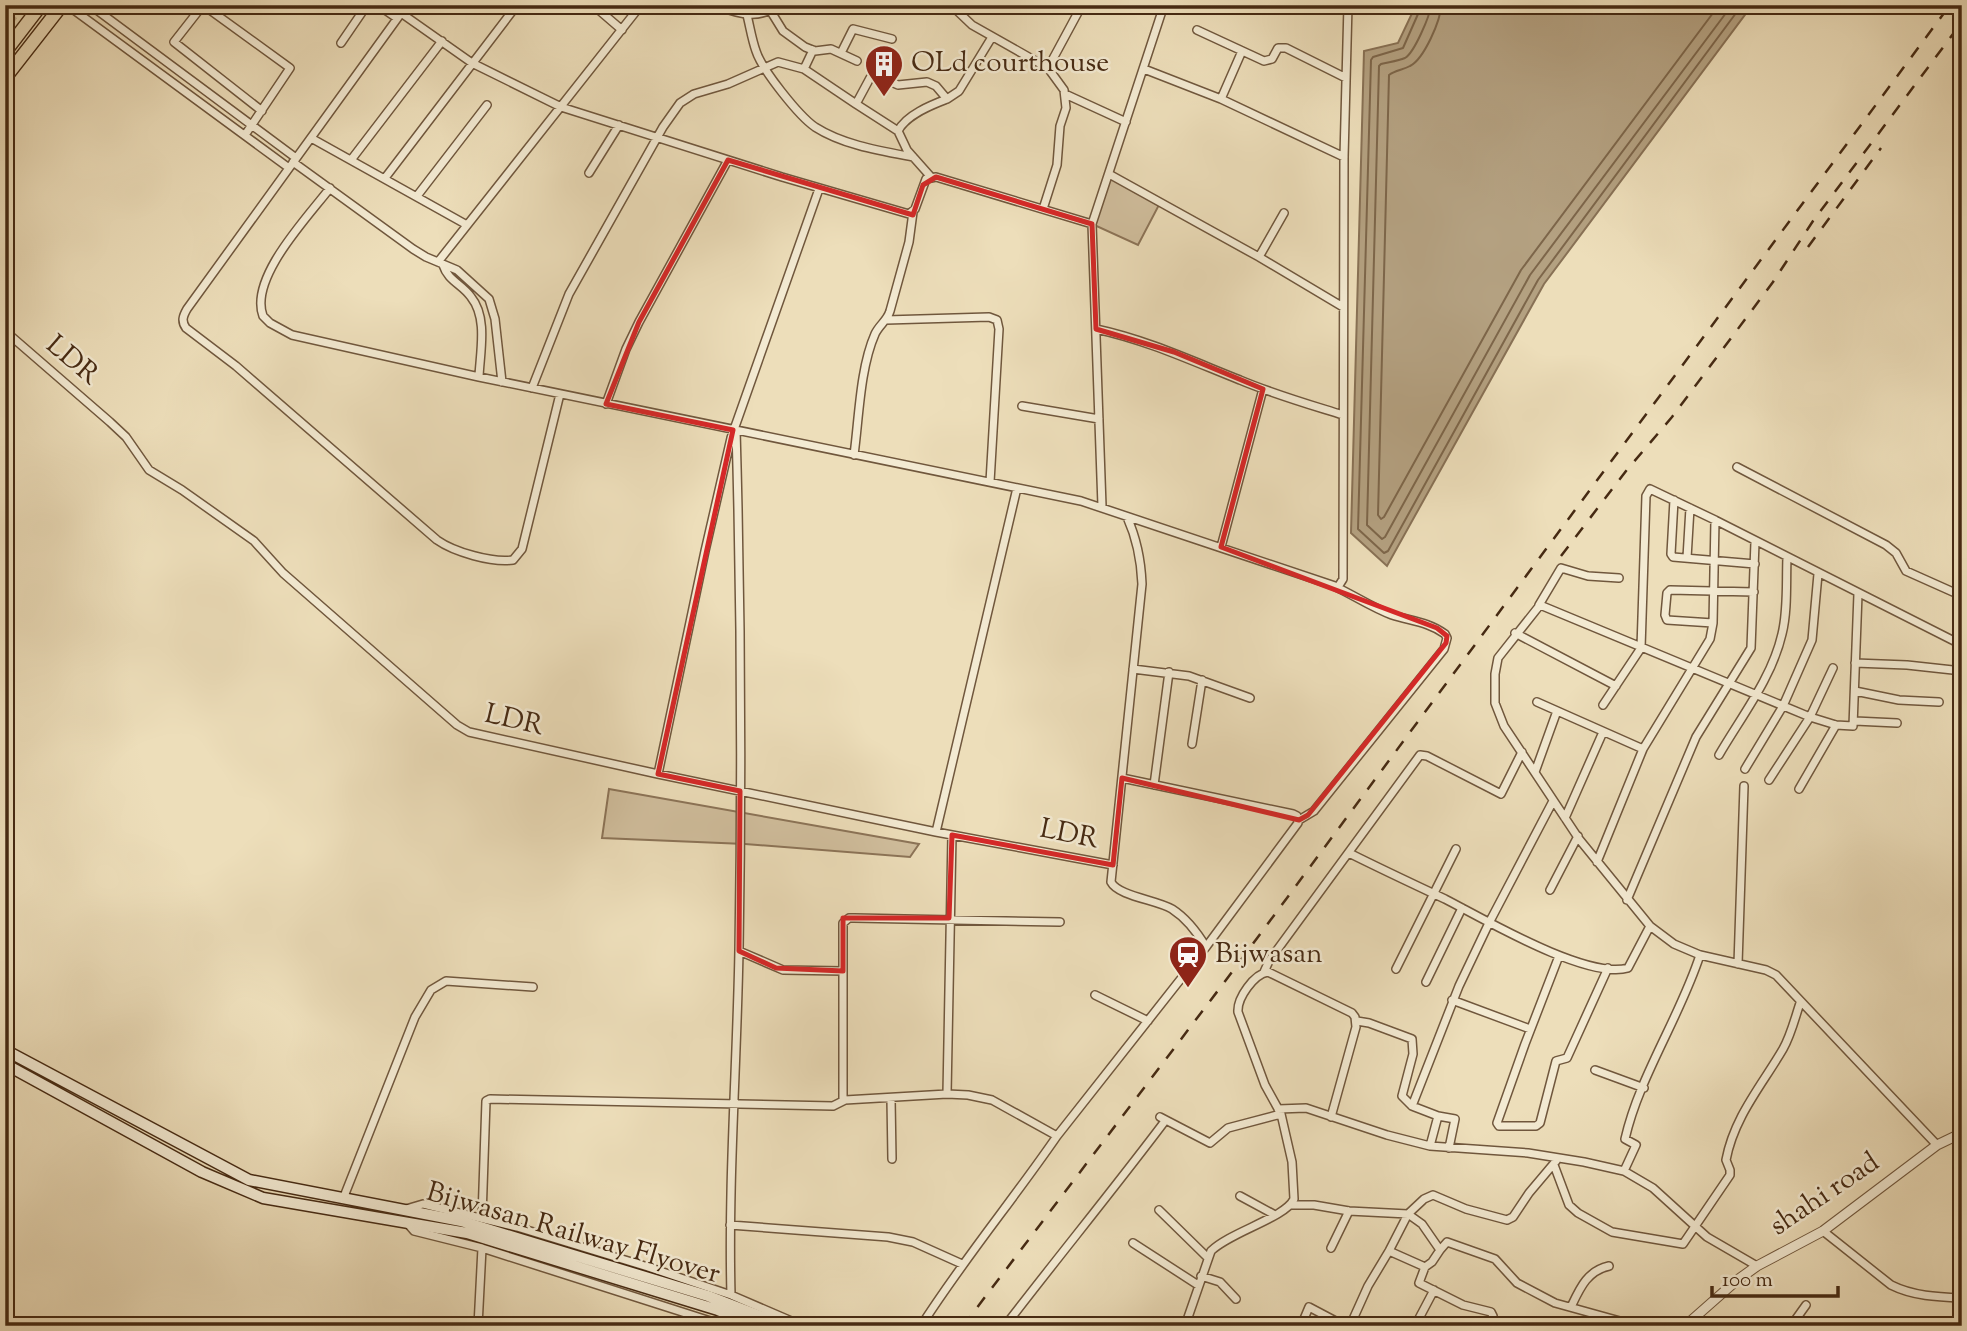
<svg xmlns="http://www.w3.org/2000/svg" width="1967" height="1331" font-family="'Sorts Mill Goudy',serif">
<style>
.green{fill:#d1bf9e;stroke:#8c7458;stroke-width:2}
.water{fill:#b4a181;stroke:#887155;stroke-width:2}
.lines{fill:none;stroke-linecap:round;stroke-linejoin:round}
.shore{stroke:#7d664a;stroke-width:2}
.trunk-tunnel{stroke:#ccba99;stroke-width:12;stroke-dasharray:12 6;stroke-linecap:butt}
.minor-casing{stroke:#70573d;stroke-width:10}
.tertiary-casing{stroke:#70573d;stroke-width:11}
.secondary-casing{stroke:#462a13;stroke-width:13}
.trunk-casing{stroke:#462a13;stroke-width:15}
.minor{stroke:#f3ead2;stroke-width:7}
.tertiary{stroke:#f3ead2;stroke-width:9}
.secondary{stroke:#f3ead2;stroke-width:10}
.trunk{stroke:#eddeba;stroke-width:12}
.rail{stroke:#462a13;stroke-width:2.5;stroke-dasharray:12 12;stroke-linecap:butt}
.marked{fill:none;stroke:#d62828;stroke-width:5;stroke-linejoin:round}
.labels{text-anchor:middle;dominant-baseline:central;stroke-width:5;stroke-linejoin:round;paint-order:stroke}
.poi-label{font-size:28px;fill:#462a13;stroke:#f3ead2;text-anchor:start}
.street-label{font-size:28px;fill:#462a13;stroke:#f3ead2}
</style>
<rect width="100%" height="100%" fill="#eddeba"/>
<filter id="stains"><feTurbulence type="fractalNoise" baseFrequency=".00286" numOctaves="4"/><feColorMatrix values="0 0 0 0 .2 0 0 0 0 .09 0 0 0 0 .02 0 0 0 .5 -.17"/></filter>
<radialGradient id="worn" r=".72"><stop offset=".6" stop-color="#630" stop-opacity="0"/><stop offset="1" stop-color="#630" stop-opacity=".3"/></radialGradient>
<path class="green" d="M1109,174L1160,203L1138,245L1092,224Z
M609,789L919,844L910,857L745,844L602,838Z"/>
<path class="water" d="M1416,5H1747L1750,8L1544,284L1387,566L1351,533L1364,51L1398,43Z"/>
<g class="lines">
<path class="shore" d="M1422,5L1403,48L1373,57L1371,60L1358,529L1384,553L1388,551L1538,280L1742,5
M1431,5C1430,16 1414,53 1405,58C1398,61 1389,62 1381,64L1379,66L1367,525L1382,539L1385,537L1530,275L1732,5
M1441,5C1441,20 1424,59 1410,66C1403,70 1395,70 1389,75L1378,515L1381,519L1384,517L1521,270L1719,5"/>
<path class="trunk-tunnel" d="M5,24L20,5"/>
<defs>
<path id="minor" d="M67,5L289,168
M90,5L296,158
M203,5L290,68L245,135
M203,5L174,42L262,111
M287,5L294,10
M378,5L397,18
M407,5L187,309C183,316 181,321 186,328L236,366L437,540C454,552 492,563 513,560L522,549L560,394
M593,5L622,30
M714,5C734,12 758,22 776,5
M951,5L972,25L1048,68L1064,90L1066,108L1060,126L1057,165L1043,209
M770,10L783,31L805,47L815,51L831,49L857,61
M401,13L472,63L561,107L782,177L909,214L915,209L926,179L936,177L1092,224
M747,15C750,27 752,40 756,51C762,70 799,116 815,127C843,145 881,151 913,157
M1197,30L1264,61L1272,59L1278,48H1286L1346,78
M341,43L367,5
M813,50L804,69L856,104
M841,53L853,29L892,39
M1048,68L1082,5
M1144,69L1221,99L1344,157
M1065,94L1126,122
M1221,99L1242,51
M898,131C906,115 931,105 947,99
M311,138L467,225
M351,160L442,41
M293,162L413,249L426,257L457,270L489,299L495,319L502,382
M589,173L619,125
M1109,174L1259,257L1343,307
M931,177L907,150L898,131L856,104L870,78L875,75L898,85L927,82L936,86L947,99L959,91L992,37
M385,178L517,5
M330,188C307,218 249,278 263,316L270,323L292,335L479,377L1081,501L1338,587L1343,579L1344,157L1348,5
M417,196L487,105
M1259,257L1284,213
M438,262L641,5
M443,265C448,281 462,284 471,297C488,318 480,352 479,377
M886,320L989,317L997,320L999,329L990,482
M1096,329C1147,340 1192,361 1240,380C1273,394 1308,404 1343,415
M5,331L110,422L126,437L149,470L182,490L254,541L283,573L457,725L469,732L658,774L936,832L1113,865
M532,388L569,294L663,127L680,103L694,94L728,84L778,62L804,69
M606,404L626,349L639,322L728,160
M1022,406L1099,419
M854,455C859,418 860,368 875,334C879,325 887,321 890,311L909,242L913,212
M1737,467L1886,545L1896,553L1906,571L1962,596
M1674,500L1671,554L1673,557L1755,564
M1102,506L1092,224L1164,5
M1127,517C1137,539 1141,559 1142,584L1111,882C1118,896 1157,900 1172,909C1186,918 1197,932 1206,947
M1221,547L1263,389
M1687,558L1690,508
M1858,594L1853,726L1836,725L1810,717L1540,605L1498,658L1495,674V703L1504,726L1579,839L1650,926L1674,944L1700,955L1766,970L1776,975L1937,1145
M1539,605L1561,568L1588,576L1619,578
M1713,623L1667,620L1665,615L1667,593L1670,590L1754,592
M1515,633L1616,686
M1855,663L1907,665L1962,671
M1133,669L1189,676L1250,698
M1855,691L1899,700L1939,702
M1537,702L1643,749
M1603,705L1641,648L1646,496L1650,489L1715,520L1962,645
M1855,721L1897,723
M1192,744L1202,680
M1719,755C1741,717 1772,678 1782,634C1788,610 1786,582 1787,558
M1745,769L1783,706L1812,640L1818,574
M1535,772L1557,711
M658,774L705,551L731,438L819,189
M1769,780L1810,717L1833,668
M1154,785L1169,672
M1799,789L1836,725
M1565,818L1603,732
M1299,820L1314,811L1444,649L1447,638L1445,634C1429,622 1411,621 1392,615C1373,608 1355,596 1336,587
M936,832L1017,488
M1349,853C1381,869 1413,884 1445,899C1484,919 1587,980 1628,968L1650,926
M1597,862L1643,749L1710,639L1713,623L1715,520
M1550,890L1578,836
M1627,900L1696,737L1751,648L1755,542
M739,951L783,970L843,971
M1559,956L1525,1044L1497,1123L1499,1126H1536L1540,1123L1556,1061L1567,1058L1608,968
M1738,964L1744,786
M1396,969L1456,849
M1264,972L1269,961L1420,755L1427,756L1501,794L1522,752
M1426,982L1462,908
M1095,995L1148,1021
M1452,1000L1530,1029
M1357,1021L1369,1023L1412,1039L1413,1054L1402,1096L1412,1106L1438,1116L1430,1146
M1595,1070L1644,1088
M947,1094L952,835
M891,1099L892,1159
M843,1100V923L849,918H854L1060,922
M1412,1106L1459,986L1489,923L1553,801
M1278,1109L1306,1108L1387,1135L1430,1146L1528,1153L1584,1162L1624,1171L1653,1188L1707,1237L1757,1266
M1438,1116L1455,1119L1449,1148
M1160,1117L1210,1143L1228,1128L1281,1114
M1960,1134L1962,1063
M1057,1136L1206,947L1298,823L1297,816L1293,814L1122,778
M1554,1165L1569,1205L1578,1213L1612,1232L1683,1244L1730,1175V1170L1726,1160C1734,1117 1762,1085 1783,1049C1791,1035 1795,1018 1800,1003
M1624,1171L1636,1145L1625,1139C1639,1077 1680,1017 1700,955
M1240,1196L1275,1215
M343,1199L415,1017L431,990L446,981L533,987
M1291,1205H1314L1349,1211L1408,1214L1422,1224L1440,1250L1447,1242L1495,1259L1517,1283L1555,1303L1638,1326
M406,1209L423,1204L517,1227L648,1267L731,1295L803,1326
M1159,1210L1207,1257
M482,1217L486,1101L490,1099L833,1106L845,1100L947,1094L968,1095L992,1100L1057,1136C1013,1200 963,1260 921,1326
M408,1224L414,1231L482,1248L726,1326
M730,1225L888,1237L913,1242L962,1264
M1823,1231L1891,1285C1913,1296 1937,1297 1962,1298
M1133,1243L1198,1285
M1331,1248L1349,1211
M1389,1251L1425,1267L1432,1262L1440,1250
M1425,1267L1419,1283L1463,1305L1491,1312L1493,1316L1489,1326
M1201,1276L1220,1282L1236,1299
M731,1295C728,1180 737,1065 739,950C742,777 741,603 736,430
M1571,1307C1580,1288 1587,1271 1609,1266
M1008,1323L1021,1326
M478,1326L482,1248
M1005,1326C1058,1257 1113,1190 1165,1121
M1185,1326L1211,1251C1230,1232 1285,1218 1294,1199L1292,1162L1281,1114L1265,1085L1238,1012C1237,998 1254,974 1268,972L1352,1013L1355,1017L1356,1027L1331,1117
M1301,1326L1309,1307L1345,1326
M1350,1326L1368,1286L1389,1251L1408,1214L1424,1199L1433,1195L1466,1209L1507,1220L1513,1217L1529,1193L1556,1161
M1415,1326L1434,1290
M1791,1326L1806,1305"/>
<path id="tertiary" d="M1685,1326L1736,1281L1757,1266L1823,1231L1937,1145L1962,1133"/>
<path id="secondary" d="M5,1050L249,1180L461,1221L708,1296L786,1326
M5,1064L202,1172L263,1198L467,1233L718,1310L758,1326"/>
<path id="trunk" d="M5,52L41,5
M5,78L62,5"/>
</defs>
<use href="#minor" class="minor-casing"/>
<use href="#tertiary" class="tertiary-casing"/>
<use href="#secondary" class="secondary-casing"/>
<use href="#trunk" class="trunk-casing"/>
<use href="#minor" class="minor"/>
<use href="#tertiary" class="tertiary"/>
<use href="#secondary" class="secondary"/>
<use href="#trunk" class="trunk"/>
<path class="rail" d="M1808,247L1881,148
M1561,556L1626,471L1672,417L1773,282L1813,221L1962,22
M963,1326L1226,980L1950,5"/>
</g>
<path class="marked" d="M728,160L913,215L923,185L936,177L1092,224L1096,329L1174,352L1263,389L1221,547L1437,628L1447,636L1446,643L1308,815L1299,820L1122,778L1113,865L952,835L949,918H843V971L776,968L739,951L740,791L658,774L733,430L606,404L639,322Z"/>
<defs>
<symbol id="building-pin" viewBox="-11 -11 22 30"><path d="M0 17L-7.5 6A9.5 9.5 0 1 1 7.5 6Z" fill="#8f2418" stroke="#f3ead2"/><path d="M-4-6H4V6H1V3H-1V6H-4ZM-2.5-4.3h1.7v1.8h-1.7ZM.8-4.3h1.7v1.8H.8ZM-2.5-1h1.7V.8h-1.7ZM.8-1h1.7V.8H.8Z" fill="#fff"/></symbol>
<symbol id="station-pin" viewBox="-11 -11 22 30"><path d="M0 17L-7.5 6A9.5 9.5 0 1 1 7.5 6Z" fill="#8f2418" stroke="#f3ead2"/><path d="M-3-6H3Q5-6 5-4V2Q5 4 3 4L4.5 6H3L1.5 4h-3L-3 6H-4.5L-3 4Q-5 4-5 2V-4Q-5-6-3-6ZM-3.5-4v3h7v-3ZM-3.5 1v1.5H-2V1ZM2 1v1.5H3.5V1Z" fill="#fff"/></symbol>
</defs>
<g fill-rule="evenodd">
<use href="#building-pin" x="862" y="42" width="44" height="60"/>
<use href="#station-pin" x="1166" y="933" width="44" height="60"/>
</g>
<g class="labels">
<g class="poi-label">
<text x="911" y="64">OLd courthouse</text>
<text x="1215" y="955">Bijwasan</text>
</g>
<g class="street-label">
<text transform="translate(72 361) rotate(40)">LDR</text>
<text transform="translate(514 721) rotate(13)">LDR</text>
<text transform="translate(1069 835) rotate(11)">LDR</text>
<text transform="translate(1825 1195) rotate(-34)">shahi road</text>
<text transform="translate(573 1234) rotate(16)">Bijwasan Railway Flyover</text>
</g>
</g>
<rect width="1967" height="1331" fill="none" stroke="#eddeba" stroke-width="28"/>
<rect x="7" y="7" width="1953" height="1317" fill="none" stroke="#462a13" stroke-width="3.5"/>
<rect x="14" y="14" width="1939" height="1303" fill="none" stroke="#462a13" stroke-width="2"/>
<path d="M1712 1286v10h126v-10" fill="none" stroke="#462a13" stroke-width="3.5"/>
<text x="1722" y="1286" font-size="21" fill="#462a13" stroke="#f3ead2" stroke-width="5" paint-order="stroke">100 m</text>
<rect width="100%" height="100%" filter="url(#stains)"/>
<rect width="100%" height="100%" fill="url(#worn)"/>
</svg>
